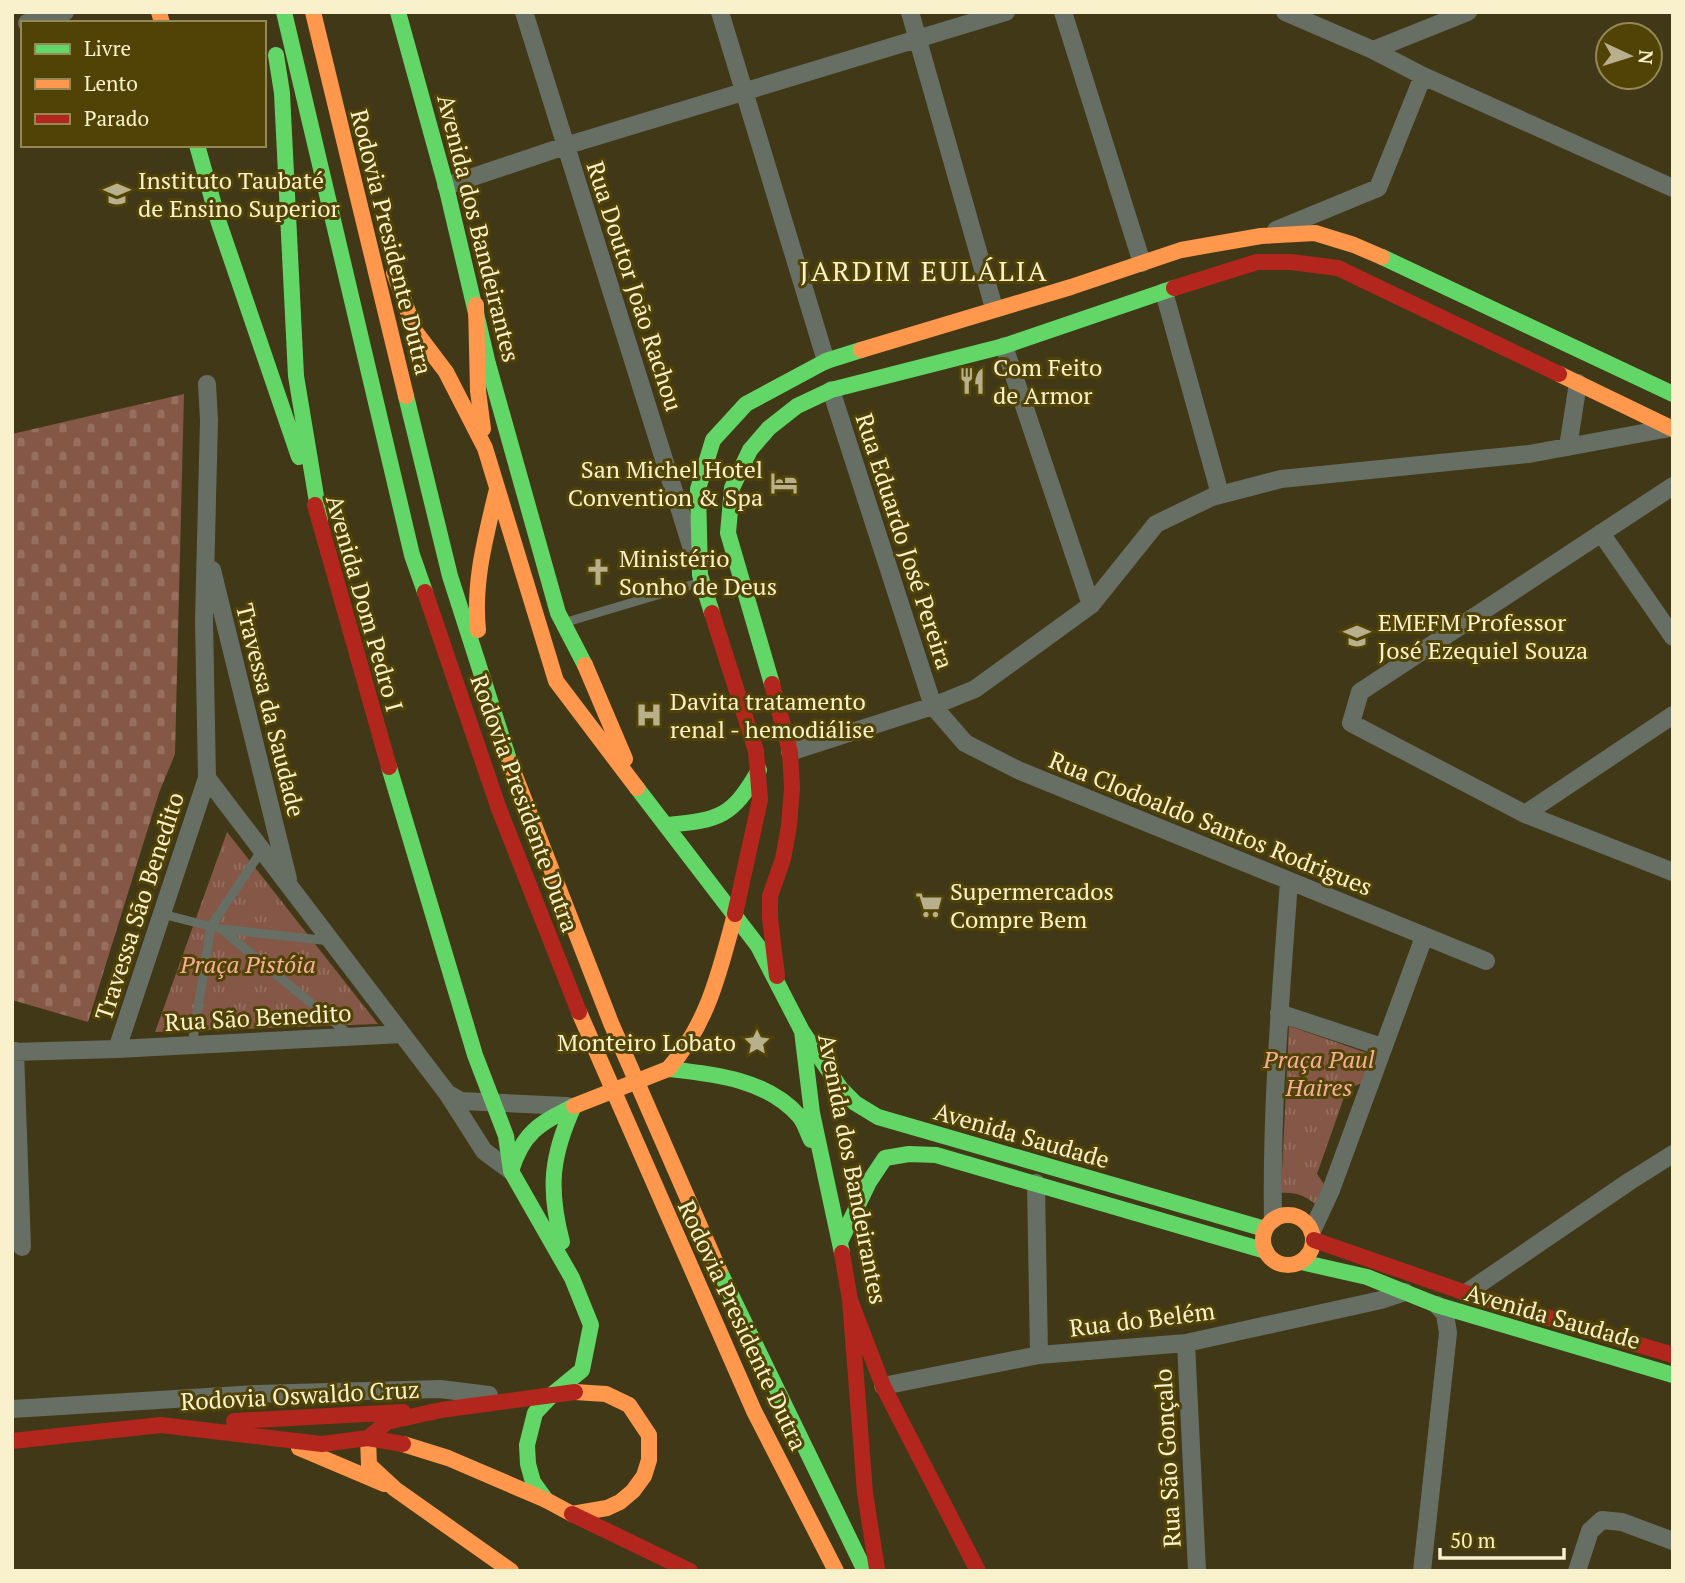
<svg xmlns="http://www.w3.org/2000/svg" width="1685" height="1583" font-family="'PT Serif',serif">
<style>
.cemetery{fill:url(#cemetery-stones)}
.park{fill:url(#park-tufts)}
.lines{fill:none;stroke-linecap:round;stroke-linejoin:round}
.lane{stroke:#676e63;stroke-width:9}
.street{stroke:#676e63;stroke-width:18}
.fast{stroke:#63d668;stroke-width:16}
.slow{stroke:#ff974d;stroke-width:16}
.jam{stroke:#b3261e;stroke-width:16}
.slow-bridge{stroke:#ff974d;stroke-width:16}
.labels{text-anchor:middle;dominant-baseline:central;stroke-width:6;stroke-linejoin:round;paint-order:stroke}
.poi-label{font-size:24px;fill:#f9f0cc;stroke:#514305;text-anchor:start}
.street-label{font-size:24px;fill:#f9f0cc;stroke:#514305}
.park-label{font-size:24px;font-style:italic;fill:#f5ae9b;stroke:#514305}
.quarter-label{font-size:28px;letter-spacing:2px;fill:#f9f0cc;stroke:#514305}
</style>
<defs>
<pattern id="cemetery-stones" width="16" height="16" patternUnits="userSpaceOnUse" patternTransform="scale(1.75)"><rect width="16" height="16" fill="#845747"/><path d="M2 7V4a2 2 0 0 1 4 0v3zM10 15v-3a2 2 0 0 1 4 0v3z" fill="#966f60"/></pattern>
<pattern id="park-tufts" width="24" height="20" patternUnits="userSpaceOnUse" patternTransform="scale(1.75)"><rect width="24" height="20" fill="#845747"/><path d="M3 7l-1-3M5 7V3M7 7l1-3M15 17l-1-3M17 17v-4M19 17l1-3" fill="none" stroke="#966f60"/></pattern>
</defs>
<rect width="100%" height="100%" fill="#403816"/>
<path class="cemetery" d="M184,394L175,754L159,793L88,1022L12,1000V434Z"/>
<path class="park" d="M227,832L378,1024L155,1032Z
M1289,1026L1373,1055L1365,1082L1347,1089L1317,1174L1324,1184L1315,1204C1304,1195 1295,1192 1281,1193Z"/>
<g class="lines">
<path class="lane" d="M570,621L701,582
M162,914L221,929L351,1036
M222,929L330,941
M192,1045L211,926L262,850"/>
<path class="street" d="M524,12L693,552
M720,12L826,361
M910,12L994,308
M1063,12L1142,263
M1285,12L1373,50L1423,76L1673,188
M27,23L65,12
M1373,50L1468,12
M446,186L565,146L1006,12
M1276,230L1378,188L1423,76
M1164,292L1220,494
M1004,346L1091,605
M207,384L209,420L204,620L207,778L447,1093L484,1151L511,1171
M831,390L933,706L965,743L1018,770L1486,961
M1568,447L1578,383
M1673,486L1360,692L1351,723L1525,814L1673,872
M1601,533L1673,637
M212,570L288,879
M790,752L933,706L975,689L1091,605L1156,524L1212,497L1281,479L1529,454L1670,428
M1525,814L1673,715
M1279,1013L1382,1047
M117,1049L207,778
M15,1051L22,1247
M12,1052L117,1049L402,1034
M447,1093L461,1101L567,1106
M1036,1183L1039,1355
M1273,1220C1271,1107 1281,994 1289,881
M1312,1231L1331,1190L1424,937
M1466,1293L1630,1181L1673,1154
M1186,1343L1197,1571
M883,1386L1039,1355L1186,1343L1381,1300L1405,1292
M12,1409L256,1394L440,1389L489,1395
M1422,1571L1448,1333L1445,1314L1437,1305
M1577,1571L1590,1531L1602,1520L1622,1522L1673,1541"/>
<path class="fast" d="M284,12L412,555L425,592
M398,12L446,186L488,364L558,613L585,665
M276,55L282,93L296,376L320,520
M197,145L219,223L299,457
M1382,257L1673,394
M406,396L450,576L510,763
M712,613L700,575L698,489L713,440L746,404L826,361L861,350
M772,684L728,533L732,488L750,450L769,428L797,406L831,390L1004,346L1174,288
M389,767L475,1055L506,1136L511,1171
M637,788L758,946L802,1031L812,1113L842,1253
M667,825C720,820 732,817 759,770
M802,1031L841,1089L855,1103L878,1117L1265,1229
M668,1069C713,1074 767,1079 799,1116C805,1123 807,1132 811,1140
M562,1242C548,1189 551,1156 574,1106
M840,1242L869,1182L885,1158L909,1154L936,1155L1266,1251
M1301,1262L1367,1277L1437,1305L1673,1375
M719,1270L865,1571
M546,1500L533,1482L528,1464L527,1445L535,1413L554,1393L582,1370L591,1325L572,1278L511,1171C523,1132 539,1124 574,1106"/>
<path class="slow" d="M159,12L162,23
M313,12L406,396
M394,273L415,331L446,372L485,448L556,681L637,788
M476,305L478,391L483,429
M861,350L1071,287L1181,250L1261,236L1315,233L1354,245L1382,257
M1559,374L1673,429
M478,630C473,581 486,536 497,489
M585,665L625,759
M510,763L611,1023L719,1270
M579,1012L754,1411L836,1571
M668,1069C708,1024 720,970 735,914
M1263 1240a25 25 0 1 1 50 0a25 25 0 1 1-50 0Z
M368,1438L369,1465L395,1489L511,1571
M403,1444L448,1458L546,1500L572,1514L607,1508L620,1502L633,1491L644,1476L649,1460V1435L629,1405L606,1394L575,1392
M299,1448L384,1484"/>
<path class="jam" d="M1174,288L1257,262H1291L1338,268L1559,374
M315,505L389,767
M425,592L499,809L579,1012
M712,613L756,751L760,800L735,914
M772,684L790,752L792,788L789,826L783,859L770,896V918L777,976
M1314,1240L1466,1293L1673,1355
M842,1253L850,1300L883,1386L978,1571
M850,1300L865,1493L877,1569
M234,1421L403,1412
M368,1438L387,1422L441,1410L575,1392
M12,1441L161,1425L322,1444L368,1438L403,1444
M572,1514L690,1571"/>
<path class="slow-bridge" d="M574,1106L668,1069"/>
</g>
<defs>
<symbol id="university-bare" viewBox="-9 -9 18 18"><path d="M0-5L7-2L0 1L-7-2ZM-4 1L0 2.5L4 1V4Q0 6-4 4Z" fill="#b8b08c" stroke="#514305" stroke-width="2.5" paint-order="stroke"/></symbol>
<symbol id="restaurant-bare" viewBox="-9 -9 18 18"><path d="M-5-6h1v4h1v-4h1v4h1v-4h1v5L-1.5 .5V6h-2V.5L-5-1ZM5-6V6H3V1.5H1.5Q1.5-4 5-6Z" fill="#b8b08c" stroke="#514305" stroke-width="2.5" paint-order="stroke"/></symbol>
<symbol id="hotel-bare" viewBox="-9 -9 18 18"><path d="M-6-4.5h1.5V1H6V5H4.5V3h-9V5H-6ZM-4 0a1.8 1.8 0 1 1 3.6 0ZM.5 0V-2.5h3Q6-2.5 6 0Z" fill="#b8b08c" stroke="#514305" stroke-width="2.5" paint-order="stroke"/></symbol>
<symbol id="church-bare" viewBox="-9 -9 18 18"><path d="M-1.2-6h2.4v3.5h3.3v2.4h-3.3V6h-2.4V-.1h-3.3v-2.4h3.3Z" fill="#b8b08c" stroke="#514305" stroke-width="2.5" paint-order="stroke"/></symbol>
<symbol id="school-bare" viewBox="-9 -9 18 18"><path d="M0-5L7-2L0 1L-7-2ZM-4 1L0 2.5L4 1V4Q0 6-4 4Z" fill="#b8b08c" stroke="#514305" stroke-width="2.5" paint-order="stroke"/></symbol>
<symbol id="hospital-bare" viewBox="-9 -9 18 18"><path d="M-5-5h3v3.5h4V-5h3V5h-3V1.5h-4V5h-3Z" fill="#b8b08c" stroke="#514305" stroke-width="2.5" paint-order="stroke"/></symbol>
<symbol id="supermarket-bare" viewBox="-9 -9 18 18"><path d="M-6-5.5h2.5l.6 2H6L4.5 2H-2.5L-4.4-4H-6ZM-1.5 3.2a1.3 1.3 0 1 0 .1 0ZM3 3.2a1.3 1.3 0 1 0 .1 0Z" fill="#b8b08c" stroke="#514305" stroke-width="2.5" paint-order="stroke"/></symbol>
<symbol id="sight-bare" viewBox="-9 -9 18 18"><path d="M0-6L1.8-2.2L6-1.7L2.9 1.2L3.7 5.4L0 3.3L-3.7 5.4L-2.9 1.2L-6-1.7L-1.8-2.2Z" fill="#b8b08c" stroke="#514305" stroke-width="2.5" paint-order="stroke"/></symbol>
</defs>
<g fill-rule="evenodd">
<use href="#university-bare" x="98" y="175" width="38" height="38"/>
<use href="#restaurant-bare" x="953" y="362" width="38" height="38"/>
<use href="#hotel-bare" x="765" y="464" width="38" height="38"/>
<use href="#church-bare" x="579" y="553" width="38" height="38"/>
<use href="#school-bare" x="1338" y="617" width="38" height="38"/>
<use href="#hospital-bare" x="630" y="696" width="38" height="38"/>
<use href="#supermarket-bare" x="910" y="886" width="38" height="38"/>
<use href="#sight-bare" x="738" y="1023" width="38" height="38"/>
</g>
<g class="labels">
<g class="poi-label">
<text x="138" y="180">Instituto Taubaté<tspan x="138" dy="28">de Ensino Superior</tspan></text>
<text x="993" y="367">Com Feito<tspan x="993" dy="28">de Armor</tspan></text>
<text x="763" y="469" text-anchor="end">San Michel Hotel<tspan x="763" dy="28">Convention &amp; Spa</tspan></text>
<text x="619" y="558">Ministério<tspan x="619" dy="28">Sonho de Deus</tspan></text>
<text x="1378" y="622">EMEFM Professor<tspan x="1378" dy="28">José Ezequiel Souza</tspan></text>
<text x="670" y="701">Davita tratamento<tspan x="670" dy="28">renal - hemodiálise</tspan></text>
<text x="950" y="891">Supermercados<tspan x="950" dy="28">Compre Bem</tspan></text>
<text x="736" y="1042" text-anchor="end">Monteiro Lobato</text>
</g>
<g class="street-label">
<text transform="translate(479 228) rotate(76)">Avenida dos Bandeirantes</text>
<text transform="translate(392 242) rotate(76)">Rodovia Presidente Dutra</text>
<text transform="translate(635 286) rotate(72)">Rua Doutor João Rachou</text>
<text transform="translate(905 541) rotate(72)">Rua Eduardo José Pereira</text>
<text transform="translate(365 603) rotate(74)">Avenida Dom Pedro I</text>
<text transform="translate(271 710) rotate(76)">Travessa da Saudade</text>
<text transform="translate(525 803) rotate(70)">Rodovia Presidente Dutra</text>
<text transform="translate(1211 823) rotate(22)">Rua Clodoaldo Santos Rodrigues</text>
<text transform="translate(139 906) rotate(-72)">Travessa São Benedito</text>
<text transform="translate(258 1017) rotate(-3)">Rua São Benedito</text>
<text transform="translate(1022 1135) rotate(16)">Avenida Saudade</text>
<text transform="translate(853 1169) rotate(79)">Avenida dos Bandeirantes</text>
<text transform="translate(1553 1316) rotate(16)">Avenida Saudade</text>
<text transform="translate(1142 1319) rotate(-7)">Rua do Belém</text>
<text transform="translate(743 1325) rotate(65)">Rodovia Presidente Dutra</text>
<text transform="translate(300 1395) rotate(-3)">Rodovia Oswaldo Cruz</text>
<text transform="translate(1167 1458) rotate(-93)">Rua São Gonçalo</text>
</g>
<g class="park-label">
<text x="248" y="964">Praça Pistóia</text>
<text x="1319" y="1059">Praça Paul<tspan x="1319" dy="28">Haires</tspan></text>
</g>
<g class="quarter-label">
<text x="924" y="270">JARDIM EULÁLIA</text>
</g>
</g>
<rect width="1685" height="1583" fill="none" stroke="#f9f0cc" stroke-width="28"/>
<rect x="21" y="21" width="245" height="126" fill="#514305" stroke="#948855" stroke-width="2"/>
<rect x="35" y="44" width="35" height="10" fill="#63d668" stroke="#948855" stroke-width="2"/>
<text x="84" y="56" font-size="21" fill="#f9f0cc">Livre</text>
<rect x="35" y="79" width="35" height="10" fill="#ff974d" stroke="#948855" stroke-width="2"/>
<text x="84" y="91" font-size="21" fill="#f9f0cc">Lento</text>
<rect x="35" y="114" width="35" height="10" fill="#b3261e" stroke="#948855" stroke-width="2"/>
<text x="84" y="126" font-size="21" fill="#f9f0cc">Parado</text>
<g transform="translate(1629 56) rotate(94)"><circle r="33" fill="#514305" stroke="#948855" stroke-width="2"/>
<path d="M0-5L12 26L0 18L-12 26Z" fill="#b8b08c"/>
<text y="-10" font-size="19" font-weight="bold" text-anchor="middle" fill="#f9f0cc">N</text>
</g>
<path d="M1440 1548v10h124v-10" fill="none" stroke="#f9f0cc" stroke-width="3.5"/>
<text x="1450" y="1548" font-size="21" fill="#f9f0cc" stroke="#514305" stroke-width="5" paint-order="stroke">50 m</text>
</svg>
